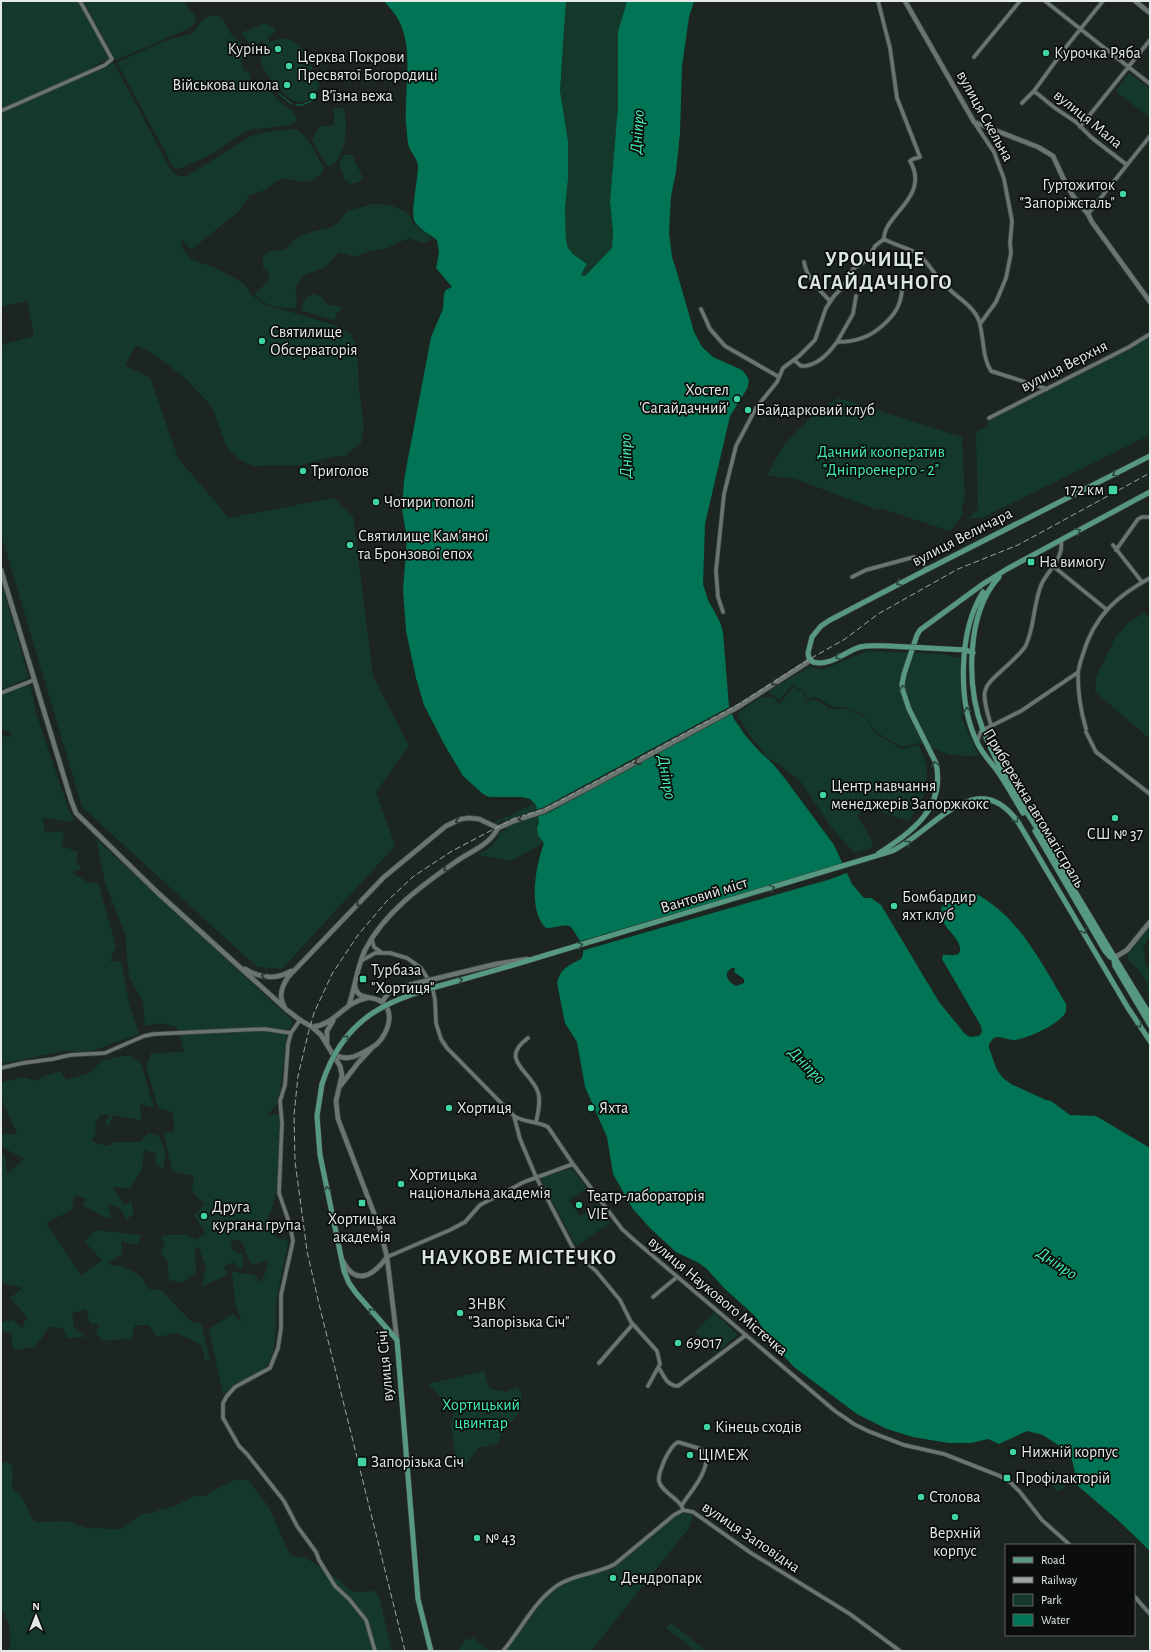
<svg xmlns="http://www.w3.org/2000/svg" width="1151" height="1652" font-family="'Alegreya Sans',sans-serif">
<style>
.green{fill:#14382a}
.water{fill:#007454;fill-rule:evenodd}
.pier{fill:#1d2521}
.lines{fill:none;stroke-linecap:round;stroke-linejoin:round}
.stream{stroke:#007454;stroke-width:1}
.street-casing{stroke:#3c4340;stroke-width:5}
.secondary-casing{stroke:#3c4340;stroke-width:6}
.primary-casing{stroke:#3c4340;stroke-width:6}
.street{stroke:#6a7570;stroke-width:3.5}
.secondary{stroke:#6a7570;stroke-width:4.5}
.primary{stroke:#579880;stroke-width:5}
.rail{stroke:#9ea4a1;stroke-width:1;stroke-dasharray:6 3;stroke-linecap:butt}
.secondary-bridge-casing{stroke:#3c4340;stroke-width:6;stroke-linecap:butt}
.primary-bridge-casing{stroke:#3c4340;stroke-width:6;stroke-linecap:butt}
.secondary-bridge{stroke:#6a7570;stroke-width:4.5}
.primary-bridge{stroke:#579880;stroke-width:5}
.oneway{stroke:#2d4c40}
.oneway2{stroke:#2c312f}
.poi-dot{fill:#3fd4a2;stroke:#0a0d0c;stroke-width:1.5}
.labels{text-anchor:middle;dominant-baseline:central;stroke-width:3.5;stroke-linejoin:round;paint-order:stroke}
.poi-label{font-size:16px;fill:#e5eae8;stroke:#0a0d0c;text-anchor:start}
.street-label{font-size:16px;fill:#e5eae8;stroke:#0a0d0c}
.park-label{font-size:16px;fill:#41edb4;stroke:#0a0d0c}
.water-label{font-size:17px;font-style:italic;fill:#47f0b8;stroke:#0a0d0c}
.district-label{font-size:20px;font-weight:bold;letter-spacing:1px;fill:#dae6e0;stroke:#0a0d0c}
</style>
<rect width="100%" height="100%" fill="#1d2521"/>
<path class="green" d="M1,1H78L110,58L92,67L94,72L114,63L172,172L179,176H187L251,136L271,131L296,129L303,135L311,145L323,166V173L313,180L301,182L290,179H282L275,182L265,190L250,195L238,212L191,250L182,240L181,247L191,259L218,269L243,283L253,296L263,304L332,324L350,333L357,348L359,389L364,428L361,443L345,456H336L302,465L254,466L244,462L233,454L226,446L213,409L206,400L183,376L150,352L136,345L125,366L150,377L178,458L229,518L333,498L353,516L373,676L409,746L376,792L395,846L282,969L257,967L82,807L1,534V345L34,336L27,301L1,307Z
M83,1H185L188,8L196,17L195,23L188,29L116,60Z
M566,1H627L618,32V106L610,201L613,233L612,248L585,276L581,275L586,267L585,262L573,254L568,248L566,240L565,209L568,179V141L560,91Z
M213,15L219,16L223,19L230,33L246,48L250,56L243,58L241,61L242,69L250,74L251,83L254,86L260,85L266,87L281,103L291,110L296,116L297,121C290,128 263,127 252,130C238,133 225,147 212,154C201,160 189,164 178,169L174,168L117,63C132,55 148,48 163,42C172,38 181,37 190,34C201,29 196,20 213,15Z
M262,24H267L276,29L275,32L267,38L270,42C301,28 309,62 319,84V87L313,99C307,99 302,104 295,101C289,99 283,92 279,88C268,77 253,60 265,45L262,41L254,47L252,46L241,33Z
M1129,73L1150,89V117L1117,93V89Z
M337,107L344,109C348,127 347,155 330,167L325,163L312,140L319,126H330L334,124V110Z
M344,155H352L363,178L359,182L351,184L345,180L339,163Z
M373,204L390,205L409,213L413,224L431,236V240L423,243L409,238L385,249L370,251L355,257L339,252L324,268L304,275L295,288L297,294L296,308C280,309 266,306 254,295L269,280L268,272L263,268V257L270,251L285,250L297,237L315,231L332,227L340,221L347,211Z
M314,294L321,297L329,306L336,305L341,307L340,312H337L335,319L332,320L303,311L301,307C304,301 307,295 314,294Z
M1150,333V435L982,518H968L978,510L976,432L987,426L989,418Z
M839,398L962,437L965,498L962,508V516L950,531L880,508L878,510L795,479L767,475L783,446L816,412Z
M1,581L29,678L1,689Z
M1144,613L1150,618V739L1095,692L1096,677L1115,638L1128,623Z
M868,651L943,654L960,658L962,719L979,756L950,755L919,743L901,747L875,731L865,716L847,708L831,706L816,697L807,700L806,693L792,685L779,700L769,691L809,667L822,670Z
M30,684L36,713L69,811L75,820L67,822L43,817L45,833L64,831L62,846L78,852L76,863L82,869L72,872L87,882L98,883L116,945L110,962L121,961L129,1003L139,1034L89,1052L64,1051L1,1064V736L12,737L10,731L1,730L2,700L1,702V695Z
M793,687L804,693L806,701L817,700L830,709H847L866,718L874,732L901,749L919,745L927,766L926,791L909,821L865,807L857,815L871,839L873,848L854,853L832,828L801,782L780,765L768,758L749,734L737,714L761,697H773L779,704Z
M532,804L536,805L539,822L537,828L544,843L511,861L477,855C488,849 496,845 500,832L507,830L504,820L496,824L494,822L522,810L524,806L527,808Z
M96,839L292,1020V1026L286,1034L287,1041L280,1090L276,1106L267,1115L281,1114C280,1149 283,1185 268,1218L276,1238L288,1240C286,1260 280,1278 277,1298C273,1320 281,1351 264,1369C256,1377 246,1378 237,1383C232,1386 227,1391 223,1395L209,1329L233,1314L242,1323L235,1303L232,1272L254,1275L262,1283L269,1260L251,1265L242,1242L231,1239L232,1250L243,1255L242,1270L233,1262L224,1267L227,1275L201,1287L206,1268L199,1247L195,1248L196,1272L182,1283L169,1280L167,1260L160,1254L165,1245L161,1238L164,1235H188L195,1240L206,1233L194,1215L205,1205L192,1191L194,1176L172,1171L164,1133L174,1131L173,1112L158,1108L146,1067L151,1053L184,1052L177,1027L159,1023L145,1026L143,1002L129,977L125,934L105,883Z
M1150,919V935L1143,949L1146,964L1150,971V1000C1147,996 1148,993 1148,988C1147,982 1143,976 1139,971C1134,963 1125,962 1128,950Z
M122,1056H131L141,1063L154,1108L140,1104L141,1120L113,1115L109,1126L105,1122L109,1115L101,1114L95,1124L96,1132L92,1141L107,1146L115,1142H141L148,1133L159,1136L166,1154L163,1169L155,1163L156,1154L144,1150L142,1169L130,1189L112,1187L125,1205L131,1201L134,1213L127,1220L120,1208L107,1204L112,1219L98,1214L83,1205L86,1198L74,1196L72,1210L46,1223L81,1275L102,1260L85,1242L95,1230L141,1235L137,1245L121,1241L122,1254L108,1264L124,1267L141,1276L148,1289L161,1290L192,1322L201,1324L210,1360H205L202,1345L176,1333L157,1337L149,1325H135L131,1339L102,1341L96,1333L99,1324L90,1323L86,1309L72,1313L74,1327L85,1337L67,1338L63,1328L49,1327L35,1347L13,1350L11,1334L1,1330V1323L13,1320L22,1328L27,1317L10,1298L23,1288L1,1283V1152L5,1155L7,1174L24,1159L1,1146V1134H17L1,1098L2,1083L22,1077L36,1081L41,1077L61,1071L66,1080L89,1073L102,1061Z
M572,1168L587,1188L569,1200L580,1216L598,1204L611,1222L576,1246L540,1178Z
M715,1312L737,1335L716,1354L695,1331Z
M484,1371L489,1388L506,1392L517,1387L522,1391L519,1413L502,1431L498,1443L478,1448L465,1465L456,1464L451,1425L454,1411L428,1384Z
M6,1462L11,1464L13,1469L12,1485L14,1490L23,1498L31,1517L35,1521L40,1522L67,1521L86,1528L121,1529L141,1514L152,1513L162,1509L173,1507L197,1495L206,1496L212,1491L237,1479L248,1480L269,1507L288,1551L293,1556L305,1558L325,1569L353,1592L374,1591L379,1596L392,1651H9C12,1635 11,1622 1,1609V1463Z
M1052,1469L1066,1487L1058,1492L1044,1474Z
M685,1513L692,1515L693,1517L689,1528L591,1651H504L548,1594L566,1583L618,1563L677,1515Z
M670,1622L707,1651H696L666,1628Z
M474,1638L490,1651H458L465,1640Z"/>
<path class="water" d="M384,1H566L560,91L568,141V179L565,209L566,240L568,248L573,254L587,264L581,275L585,276L612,248L613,233L610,201L618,106V32L627,1H694L689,17L682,67L680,133L676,172L671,196L669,232L672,257L676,269L694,332L702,347L713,357L742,370L747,376L749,381L747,389L730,416L705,524L703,584L708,600L720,622L723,632L729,707L734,719L745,735L760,752L773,764L786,780L834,845L852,884L864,898H871L881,905L939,1002L965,1034L970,1037L979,1036L982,1032L981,1026L942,959L943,955C948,954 958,958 960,951C963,935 926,920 947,901C951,897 957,892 962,892C971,890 978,895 985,899C1023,924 1043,966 1066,1004C1066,1007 1067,1011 1065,1013C1060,1024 1025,1040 1013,1040C1008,1040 1003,1037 998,1037C993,1037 991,1041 989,1045V1048L997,1070L1003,1078L1011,1084L1046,1100L1051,1101L1070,1115L1096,1116L1150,1148V1551L1120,1522L1078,1486L1072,1460L1061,1447L1043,1435L1027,1431L999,1444L988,1439L971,1443H948L913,1437L887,1429L857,1414L794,1367L771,1342L755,1316L724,1288L707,1269L699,1263L676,1252L651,1229L633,1209L613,1174L607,1137L585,1087L577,1042L565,1023L557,983C560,969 569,965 581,959C588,949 576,935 571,927C563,923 555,929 546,928C527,910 536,865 544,843L538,835L537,828L539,822L536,805L530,799L522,797H489L483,794L463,776L444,744L424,705L416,678L406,631L403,589L407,539L402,509L404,480L431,337L443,309L444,294L446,290L452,287L436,268L439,253L437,240C430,234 418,229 414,220C411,212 418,178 418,166C417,158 412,154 409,147C407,141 407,130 406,123C404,92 414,49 399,21C395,13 389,7 384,1ZM732,968H735L734,972L744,979V983L736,986C728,982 722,973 732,968Z"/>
<path class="pier" d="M731,706L733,712L548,813L536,817V810L544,807Z
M845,863L849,872L831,879L581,951L578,942Z"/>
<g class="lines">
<path class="stream" d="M279,94L292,104
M296,105H302L313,100"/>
<defs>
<path id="street" d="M878,1L890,48L897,98L920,157L913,159L910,161C931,197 883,215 884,239C894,245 909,248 918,254C929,263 935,276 946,286C956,297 974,306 979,321C984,337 982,357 991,371L1047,389
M1045,1L1150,84
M974,57L1020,1
M1034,91L1055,108L1076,122L1092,138L1127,165
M1022,103L1034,91L1066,47L1103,1
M1,111L105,65L112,59L80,1
M974,122L994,152L1004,179L1012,221L1010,243L1011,253L1006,278L996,302L980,324
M1080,127L1150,40
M1088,214L1150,136
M804,262C807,279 819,289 830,301
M856,296L853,314L837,342C845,342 854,341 862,338C875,334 894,318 899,304C902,297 902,287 904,280
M701,309L710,329L725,346L779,377
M794,360L801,366C816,367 829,353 837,342
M989,418L1129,347L1150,334
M1113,545L1142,582
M1116,550L1138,519L1142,517H1150
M1053,566L1106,609
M852,577L866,570L914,557L922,561L926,570
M723,612L718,597L716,571L724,494L736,446L756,408L777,382L783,368L799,356L815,340L826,308L834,296L844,286L853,269L867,260L875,246L884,239
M1,693L34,680
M991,725C978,684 984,688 1012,661C1017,656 1023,651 1026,645C1035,626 1033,603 1042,583C1050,568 1064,558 1061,540
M1086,729C1081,712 1078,693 1078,675C1078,668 1081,660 1083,654C1094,616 1117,596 1150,578
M1086,732L1096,752L1150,794
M977,742L981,731L1021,711L1077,673
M372,940L374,947L381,952
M361,961L375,953H390L407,958L421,968L430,982L433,990L435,1000L436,1023L441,1039L447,1048L514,1116C525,1123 537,1121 548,1127L573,1164L622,1229L633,1239L835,1411L854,1424L868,1431L904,1445L944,1454L1000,1476L1011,1483L1020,1492L1042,1520L1070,1545
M300,1020L291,1033L288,1044L285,1085L280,1101L282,1123L279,1193L290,1225L293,1241L281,1295V1328L278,1348L270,1368L235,1387L227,1396L223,1403V1418L239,1446L247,1454L284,1501L297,1526L316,1552L319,1560L335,1586L349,1599L366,1620L375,1651
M528,1038C498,1060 531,1071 538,1092C541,1101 538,1113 536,1123
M1,1068L23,1063L53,1059L70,1055L105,1053L144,1036L154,1034L264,1029L291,1033
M514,1116L520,1139L536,1177L575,1252L596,1271L620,1300L631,1322L657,1351L660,1364L648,1386
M387,1257L450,1230L465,1222L480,1205L524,1182L573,1164
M653,1297L677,1277
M599,1363L633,1324
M659,1368C664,1376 667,1386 678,1386L746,1335
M682,1505C691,1491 709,1472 706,1454L701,1449L678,1442C672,1445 668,1453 665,1459C656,1481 655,1483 674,1498C678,1502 682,1504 683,1510
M1134,1596L1150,1614
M503,1651C521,1630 534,1601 558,1585C575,1574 597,1574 615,1564L674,1515L683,1510L693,1512L751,1553L850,1614L900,1651"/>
<path id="secondary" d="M905,1L974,122L1038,147L1053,156L1065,182L1073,196L1088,214L1092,222L1150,302
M1135,1L1150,13
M1,570L71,800L76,813L158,893L287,1010L300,1020L312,1027L321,1035L340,1066L342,1075L336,1101L338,1119L380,1229L387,1257L397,1340
M498,828L514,821L544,811L592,786L738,707L811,660
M1114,958L1127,950L1150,922
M245,969C260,978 276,980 291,971
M382,1002L389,992L409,985
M349,1005C355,987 357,967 365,950C384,913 421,886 454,863C470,851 488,847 498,828
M284,1006C278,996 282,986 288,977L384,877L446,826L461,819L469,818L479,819L498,828
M312,1027C335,1025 344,1002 367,998
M327,1042V1031L333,1021
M334,1054C342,1059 350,1059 358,1055C364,1052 372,1048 377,1044C387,1034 396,1013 382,1002C373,995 357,1001 355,986
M341,1085L358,1063L371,1049
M343,1261C356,1287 374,1275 387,1257"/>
<path id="primary" d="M999,577C966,613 966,686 983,730C999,771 1025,809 1048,846C1082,903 1115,959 1150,1015
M983,592C959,630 957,701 977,742C981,752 989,760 996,769C1006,783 1014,798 1023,813
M889,646C879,646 869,645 860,647C844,652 830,667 813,662L809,658L808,653L812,637L821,626L830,620L926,570L1150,456
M928,648L966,650L973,653
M1035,831L1105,951L1110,957L1114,958
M878,854C911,832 946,809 936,763L909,709L903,691L902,684L904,674L917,635L920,630L983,584L1007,569L1150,492
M543,956L892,851C933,832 976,763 1018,822L1128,1008L1150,1041
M1114,961L1115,966L1150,1025
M322,1084L317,1116L320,1155L344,1271L349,1283L356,1293L397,1340L418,1599L431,1651"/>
</defs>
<use href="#street" class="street-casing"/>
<use href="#secondary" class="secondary-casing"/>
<use href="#primary" class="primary-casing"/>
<use href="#street" class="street"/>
<use href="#secondary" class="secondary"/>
<use href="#primary" class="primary"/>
<path class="rail" d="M405,1651L319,1304L307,1251L295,1161L294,1115L298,1076L308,1034L314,1013L332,974L358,935L386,902L414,876L452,851L515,818L545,809L632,762L739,704L808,660L845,639L878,614L958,569L1018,545L1150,473"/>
<defs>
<path id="secondary-bridge" d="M409,985L496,964L528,959"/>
<path id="primary-bridge" d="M889,646L928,648
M322,1084C345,1013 391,999 457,981C486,973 514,965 543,956"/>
</defs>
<use href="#secondary-bridge" class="secondary-bridge-casing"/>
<use href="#primary-bridge" class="primary-bridge-casing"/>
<use href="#secondary-bridge" class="secondary-bridge"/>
<use href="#primary-bridge" class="primary-bridge"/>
</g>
<defs><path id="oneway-chevron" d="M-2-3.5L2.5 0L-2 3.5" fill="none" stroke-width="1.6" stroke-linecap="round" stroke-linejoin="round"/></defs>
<g class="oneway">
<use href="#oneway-chevron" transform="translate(1115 474) rotate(153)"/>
<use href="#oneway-chevron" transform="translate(1078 531) rotate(-28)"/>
<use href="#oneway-chevron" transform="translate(899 583) rotate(153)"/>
<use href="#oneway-chevron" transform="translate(838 657) rotate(155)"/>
<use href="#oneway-chevron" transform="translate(903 688) rotate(-97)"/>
<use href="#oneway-chevron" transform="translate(967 710) rotate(-100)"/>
<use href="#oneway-chevron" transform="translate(935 764) rotate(-106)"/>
<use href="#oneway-chevron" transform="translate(1016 820) rotate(55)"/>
<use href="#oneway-chevron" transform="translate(908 843) rotate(-34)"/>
<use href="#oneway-chevron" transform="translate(772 888) rotate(-17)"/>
<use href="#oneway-chevron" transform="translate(1084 931) rotate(60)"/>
<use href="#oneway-chevron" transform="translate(580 945) rotate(-17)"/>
<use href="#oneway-chevron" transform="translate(460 980) rotate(-15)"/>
<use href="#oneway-chevron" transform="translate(1139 1025) rotate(57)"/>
<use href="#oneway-chevron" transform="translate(346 1038) rotate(-50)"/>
<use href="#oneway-chevron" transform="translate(327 1189) rotate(-101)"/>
<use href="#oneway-chevron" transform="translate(371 1311) rotate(-131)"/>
</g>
<g class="oneway2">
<use href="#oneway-chevron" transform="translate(774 683) rotate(147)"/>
<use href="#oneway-chevron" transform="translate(637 762) rotate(151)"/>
<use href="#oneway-chevron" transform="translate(521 819) rotate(162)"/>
<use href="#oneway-chevron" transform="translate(458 821) rotate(159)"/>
<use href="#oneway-chevron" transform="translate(446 869) rotate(143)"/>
<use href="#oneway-chevron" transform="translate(359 904) rotate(134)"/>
<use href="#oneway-chevron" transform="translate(264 976) rotate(-170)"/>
</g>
<g class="poi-dot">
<circle cx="278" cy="49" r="4"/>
<circle cx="1046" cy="53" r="4"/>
<circle cx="289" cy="66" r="4"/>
<circle cx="287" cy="85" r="4"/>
<circle cx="313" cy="96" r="4"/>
<circle cx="1123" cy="194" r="4"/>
<circle cx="262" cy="341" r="4"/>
<circle cx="737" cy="399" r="4"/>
<circle cx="748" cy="410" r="4"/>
<circle cx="303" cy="471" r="4"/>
<rect x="1108" y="485" width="10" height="10" rx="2"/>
<circle cx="376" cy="502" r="4"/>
<circle cx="350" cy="545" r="4"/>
<rect x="1027" y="558" width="8" height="8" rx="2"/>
<circle cx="823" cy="795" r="4"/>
<circle cx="1115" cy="818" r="4"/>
<circle cx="894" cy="906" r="4"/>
<rect x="359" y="975" width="8" height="8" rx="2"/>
<circle cx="449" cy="1108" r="4"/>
<circle cx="591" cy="1108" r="4"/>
<circle cx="401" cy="1184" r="4"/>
<rect x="358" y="1199" width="8" height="8" rx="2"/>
<circle cx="579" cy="1205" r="4"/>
<circle cx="204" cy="1216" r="4"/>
<circle cx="460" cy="1313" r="4"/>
<circle cx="678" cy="1343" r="4"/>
<circle cx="707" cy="1427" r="4"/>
<circle cx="1013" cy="1452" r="4"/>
<circle cx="690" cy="1455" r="4"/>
<rect x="357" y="1457" width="10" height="10" rx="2"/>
<rect x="1003" y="1474" width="8" height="8" rx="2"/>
<circle cx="921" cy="1497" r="4"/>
<circle cx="955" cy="1517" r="4"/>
<circle cx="477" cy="1538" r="4"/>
<circle cx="613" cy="1578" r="4"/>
</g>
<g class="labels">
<g class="poi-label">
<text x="270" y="49" text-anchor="end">Курінь</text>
<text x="1054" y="53">Курочка Ряба</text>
<text x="297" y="57">Церква Покрови<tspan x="297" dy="18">Пресвятої Богородиці</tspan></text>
<text x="279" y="85" text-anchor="end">Військова школа</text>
<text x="321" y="96">В'їзна вежа</text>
<text x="1115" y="185" text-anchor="end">Гуртожиток<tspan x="1115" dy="18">"Запоріжсталь"</tspan></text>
<text x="270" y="332">Святилище<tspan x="270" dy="18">Обсерваторія</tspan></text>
<text x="729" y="390" text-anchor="end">Хостел<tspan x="729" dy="18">'Сагайдачний'</tspan></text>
<text x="756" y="410">Байдарковий клуб</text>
<text x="311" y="471">Триголов</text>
<text x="1104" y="490" text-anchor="end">172 км</text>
<text x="384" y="502">Чотири тополі</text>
<text x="358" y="536">Святилище Кам'яної<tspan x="358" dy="18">та Бронзової епох</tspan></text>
<text x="1039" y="562">На вимогу</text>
<text x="831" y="786">Центр навчання<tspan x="831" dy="18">менеджерів Запоржкокс</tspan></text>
<text x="1115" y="834" text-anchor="middle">СШ № 37</text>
<text x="902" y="897">Бомбардир<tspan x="902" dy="18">яхт клуб</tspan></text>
<text x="371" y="970">Турбаза<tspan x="371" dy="18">"Хортиця"</tspan></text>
<text x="457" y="1108">Хортиця</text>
<text x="599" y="1108">Яхта</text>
<text x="409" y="1175">Хортицька<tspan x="409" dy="18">національна академія</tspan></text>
<text x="587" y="1196">Театр-лабораторія<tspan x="587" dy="18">VIE</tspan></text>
<text x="212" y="1207">Друга<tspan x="212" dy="18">кургана група</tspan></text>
<text x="362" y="1219" text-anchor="middle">Хортицька<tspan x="362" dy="18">академія</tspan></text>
<text x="468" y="1304">ЗНВК<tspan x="468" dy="18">"Запорізька Січ"</tspan></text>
<text x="686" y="1343">69017</text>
<text x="715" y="1427">Кінець сходів</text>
<text x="1021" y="1452">Нижній корпус</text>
<text x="698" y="1455">ЦІМЕЖ</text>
<text x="371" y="1462">Запорізька Січ</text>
<text x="1015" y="1478">Профілакторій</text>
<text x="929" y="1497">Столова</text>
<text x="955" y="1533" text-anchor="middle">Верхній<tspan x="955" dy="18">корпус</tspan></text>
<text x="485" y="1538">№ 43</text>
<text x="621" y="1578">Дендропарк</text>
</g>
<g class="street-label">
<text transform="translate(985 116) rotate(61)">вулиця Скельна</text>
<text transform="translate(1088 119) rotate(39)">вулиця Мала</text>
<text transform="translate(1064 366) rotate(-27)">вулиця Верхня</text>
<text transform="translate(962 537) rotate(-27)">вулиця Величара</text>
<text transform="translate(1034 808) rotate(59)">Прибережна автомагістраль</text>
<text transform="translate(704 895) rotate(-17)">Вантовий міст</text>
<text transform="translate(718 1296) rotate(40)">вулиця Наукового Містечка</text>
<text transform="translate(385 1366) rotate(-95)">вулиця Січі</text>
<text transform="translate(751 1537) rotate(34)">вулиця Заповідна</text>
</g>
<g class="park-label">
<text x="881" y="452">Дачний кооператив<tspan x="881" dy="18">"Дніпроенерго - 2"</tspan></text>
<text x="481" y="1405">Хортицький<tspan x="481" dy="18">цвинтар</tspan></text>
</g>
<g class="water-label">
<text transform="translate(637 132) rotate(-86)">Дніпро</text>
<text transform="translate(625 456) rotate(-90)">Дніпро</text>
<text transform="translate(667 777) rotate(80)">Дніпро</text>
<text transform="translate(807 1065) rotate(46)">Дніпро</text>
<text transform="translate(1057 1263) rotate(34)">Дніпро</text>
</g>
<g class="district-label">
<text x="875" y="260">УРОЧИЩЕ<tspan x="875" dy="23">САГАЙДАЧНОГО</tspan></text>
<text x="519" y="1258">НАУКОВЕ МІСТЕЧКО</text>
</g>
</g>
<rect width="1151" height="1652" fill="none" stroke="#e5eae8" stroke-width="4"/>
<rect x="1005" y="1544" width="130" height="92" fill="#0a0d0c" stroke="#626564"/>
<rect x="1013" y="1557" width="20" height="6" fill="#579880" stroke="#626564"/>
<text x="1041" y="1564" font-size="12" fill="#e5eae8">Road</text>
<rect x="1013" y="1577" width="20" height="6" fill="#9ea4a1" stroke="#626564"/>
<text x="1041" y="1584" font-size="12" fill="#e5eae8">Railway</text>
<rect x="1013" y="1594" width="20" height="12" fill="#14382a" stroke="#626564"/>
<text x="1041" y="1604" font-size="12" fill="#e5eae8">Park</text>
<rect x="1013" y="1614" width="20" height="12" fill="#007454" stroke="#626564"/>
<text x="1041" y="1624" font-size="12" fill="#e5eae8">Water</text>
<g transform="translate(36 1616)" stroke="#0a0d0c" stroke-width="3" paint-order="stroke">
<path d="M0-3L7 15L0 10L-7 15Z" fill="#e5eae8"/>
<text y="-6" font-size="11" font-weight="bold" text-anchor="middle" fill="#e5eae8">N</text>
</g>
</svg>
